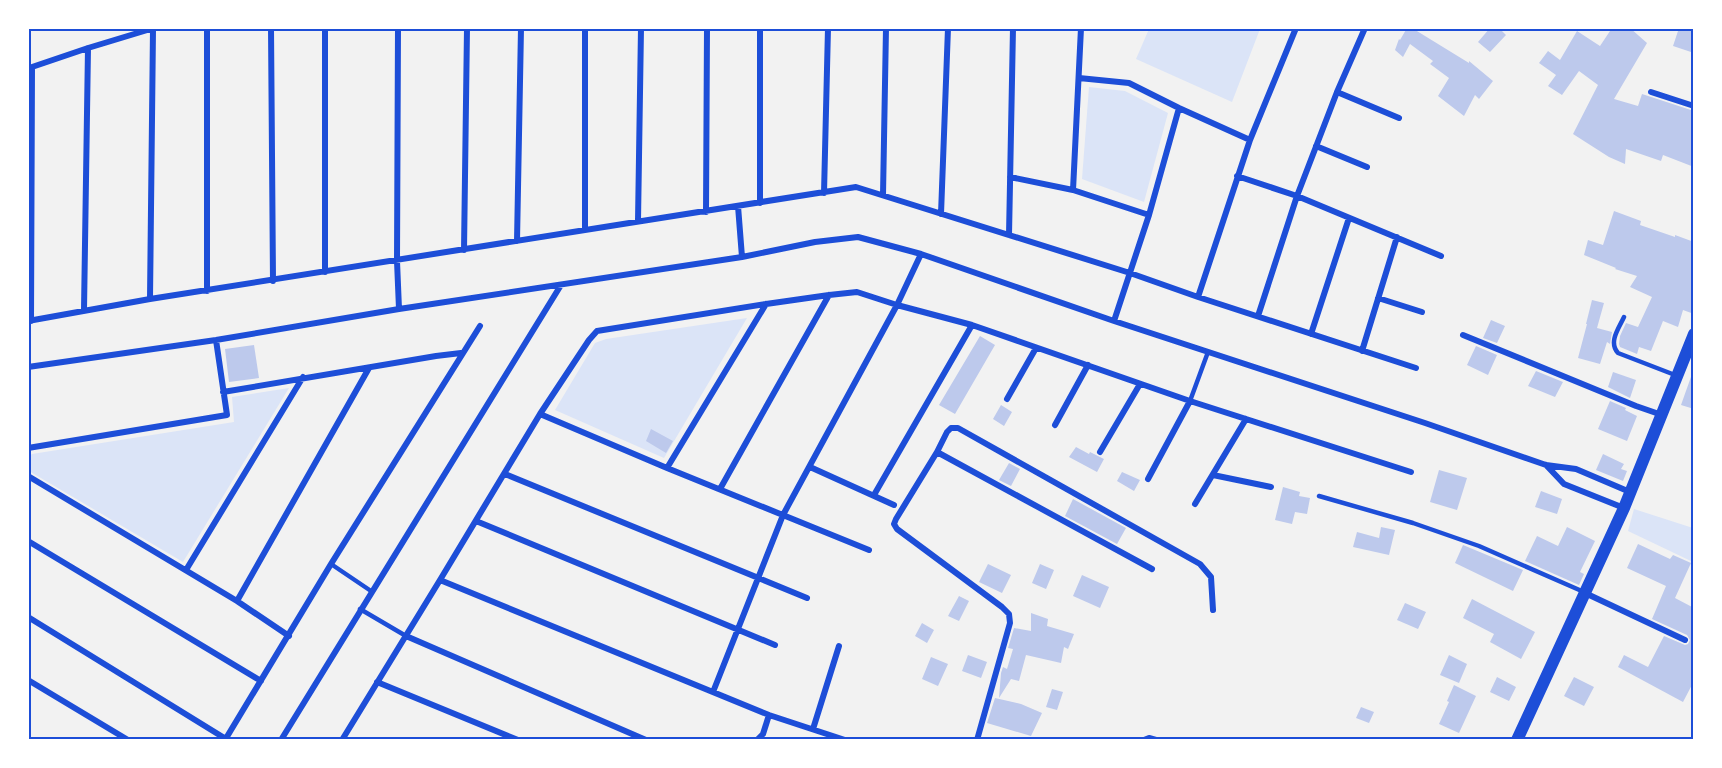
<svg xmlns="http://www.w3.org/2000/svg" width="1722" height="768" font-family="'Alegreya Sans',sans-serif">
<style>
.green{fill:#dbe4f7}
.building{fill:#bdc9ec}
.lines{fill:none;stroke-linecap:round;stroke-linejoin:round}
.service{stroke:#1d4ed8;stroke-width:4.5}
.minor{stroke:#1d4ed8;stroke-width:6}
.secondary{stroke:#1d4ed8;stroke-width:12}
.neatline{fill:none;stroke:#1d4ed8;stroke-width:2}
</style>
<rect width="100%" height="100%" fill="#f2f2f2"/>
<path class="green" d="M1149,29H1260L1232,102L1136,59Z
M1089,87L1125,91L1168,113L1144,202L1082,179Z
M747,318L664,458L555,410L595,343L606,339Z
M289,388L183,562L29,471V456L32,454L234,422L232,397Z
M1634,509L1693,528V562L1628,531Z"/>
<path class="building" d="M1407,28H1412L1469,63V61L1493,81L1479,99L1475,95L1464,116L1438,96L1449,78L1430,64L1433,61L1410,44L1403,57L1395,50L1399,39L1400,40Z
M1490,28H1499L1506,35L1490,52L1478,42Z
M1612,28H1630L1647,43L1614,99L1638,106L1642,94L1694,111V167L1663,155L1661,161L1626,149L1625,164L1609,157L1573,134L1598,85L1579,71L1562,95L1548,86L1556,75L1539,63L1548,51L1560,60L1577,31L1600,46Z
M1679,28H1694V44L1691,52L1673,46Z
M1614,211L1641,221L1640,225L1675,237V235L1694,242V314L1683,310L1678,327L1663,321L1651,351L1639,347L1637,354L1620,347L1619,344L1620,336L1626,323L1638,327L1652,297L1630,287L1637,276L1615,269L1616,268L1584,255L1588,240L1603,245Z
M1592,300L1604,303L1597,328L1612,332L1610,344L1607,342L1600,364L1578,358L1587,324H1586Z
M1491,320L1505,326L1497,343L1483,338Z
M980,336L995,345L955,414L939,405Z
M254,345L259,378L229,382L225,349Z
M1476,346L1497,355L1488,375L1467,365Z
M1536,371L1563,382L1555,397L1528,386Z
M1613,372L1636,380L1630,398L1608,387Z
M1692,374H1694V409L1681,405Z
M1610,401L1626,408L1625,410L1637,416L1627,441L1598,429Z
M1001,405L1012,412L1004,426L993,419Z
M651,429L673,441L666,453L646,441Z
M1076,447L1089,454L1090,452L1104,459L1097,472L1069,457Z
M1603,454L1624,464L1621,469L1627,471L1623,481L1596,470Z
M1009,463L1020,469L1011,486L999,480Z
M1439,470L1467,478L1457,510L1430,502Z
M1122,472L1140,480L1134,491L1117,481Z
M1283,487L1300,492L1299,496L1310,498L1307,514L1295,512L1292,524L1275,520Z
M1541,491L1562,499L1557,514L1535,507Z
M1073,499L1126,528L1117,544L1065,516Z
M1381,527L1395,530L1389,555L1353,547L1357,532L1379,538Z
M1567,527L1595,541L1580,572L1584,574L1579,585L1525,561L1537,536L1558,546Z
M1638,544L1670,559L1673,555L1691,563L1675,598L1694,608V681L1683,702L1618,667L1624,655L1648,667L1664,636L1685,645L1688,644L1690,640L1687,635L1652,619L1666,586L1627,568Z
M1463,545L1523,570L1513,591L1455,563Z
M988,564L1011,575L1002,593L979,582Z
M1040,564L1054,570L1046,589L1032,583Z
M1082,575L1109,587L1100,608L1073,596Z
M959,596L969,601L959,621L948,616Z
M1472,599L1535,632L1521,659L1490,642L1494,634L1463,618Z
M1405,603L1426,612L1418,629L1397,620Z
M1031,613L1048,619L1047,626L1074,634L1068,649L1064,647L1061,663L1026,655L1019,681L1011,679L999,698L1001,673L1003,667L1007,669L1013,649L1008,648L1014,628L1031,631Z
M922,623L934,630L927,643L915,636Z
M968,655L987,662L981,678L962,671Z
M1449,655L1467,664L1459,683L1440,675Z
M931,657L948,664L938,686L922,679Z
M1497,677L1516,687L1509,701L1490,692Z
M1574,677L1594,687L1584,706L1564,696Z
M1454,685L1476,696L1459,733L1439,724L1449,702L1447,701Z
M1052,689L1063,692L1057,710L1046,707Z
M995,698L1021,704L1042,713L1031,736L987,723Z
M1361,707L1374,712L1369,723L1356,718Z"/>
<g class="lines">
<path class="service" d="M1624,317C1619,328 1608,342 1618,353L1675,375
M1190,401L1208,352
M1319,496L1413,523L1479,546L1584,592
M331,564L371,591
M360,609L406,636"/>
<path class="minor" d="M207,28V291
M271,28L273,281
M398,28L397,261L399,309
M585,28V229
M1079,78L1129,83L1179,108L1250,140
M1337,92L1399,118
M1651,92L1694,106
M1316,146L1367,167
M1237,176L1297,196L1441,256
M1010,177L1073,190L1149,215
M1073,190L1081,28
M824,193L828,28
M883,195L886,28
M760,203V28
M738,206L742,257
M706,212L707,28
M941,214L948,28
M638,221L641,28
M1009,235L1013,28
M517,241L521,28
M464,250L467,28
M325,272V28
M1198,297L1250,140L1296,28
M1378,298L1422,312
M150,299L153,29
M84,310L88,48
M1258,316L1297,196L1337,92L1365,28
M28,321L150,299L856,187L1130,273L1198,297L1416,368
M31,321L32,67L88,48L154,28
M1114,321L1149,215L1179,108
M1311,334L1349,218
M1463,335L1636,406L1662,415
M1362,351L1397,237
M28,367L216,340L399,309L742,257L815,242L858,237L921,254L1114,321L1425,423L1546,465L1576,469L1630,492
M223,392L436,356L461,353
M1007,399L1036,348
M540,414L667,468L869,550
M1055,425L1088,365
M28,448L227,415L216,340
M937,452L1152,569
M1100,452L1140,384
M1546,465L1564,484L1624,508
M810,467L894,505
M667,468L766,304
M505,474L807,598
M1213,475L1271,487
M28,476L237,601L289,636
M1148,479L1190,401
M720,489L829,295
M874,495L972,325
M1195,504L1246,419
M476,521L775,645
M28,541L261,681
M186,570L303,377
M440,580L769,715L845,740
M1585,593L1685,640
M237,601L369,368
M28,617L226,739
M406,636L646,740
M28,680L128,740
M377,682L518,740
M713,692L783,515L897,305L921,254
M813,729L839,646
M225,740L331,564L480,326
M281,740L561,285
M342,740L440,580L540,414L589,340L597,331L766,304L829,295L857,292L897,305L972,325L1190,401L1411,472
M757,740L763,734L769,715
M977,740L1010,623L1009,614L1002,607L897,529L894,524L896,519L937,452L947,432L951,428H958L1200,564L1211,577L1213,610
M1144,740L1149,738L1156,740"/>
<path class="secondary" d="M1517,740L1624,508L1694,334"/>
</g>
<rect width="1722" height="768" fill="none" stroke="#ffffff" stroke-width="60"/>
<rect x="30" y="30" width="1662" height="708" class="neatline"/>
</svg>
